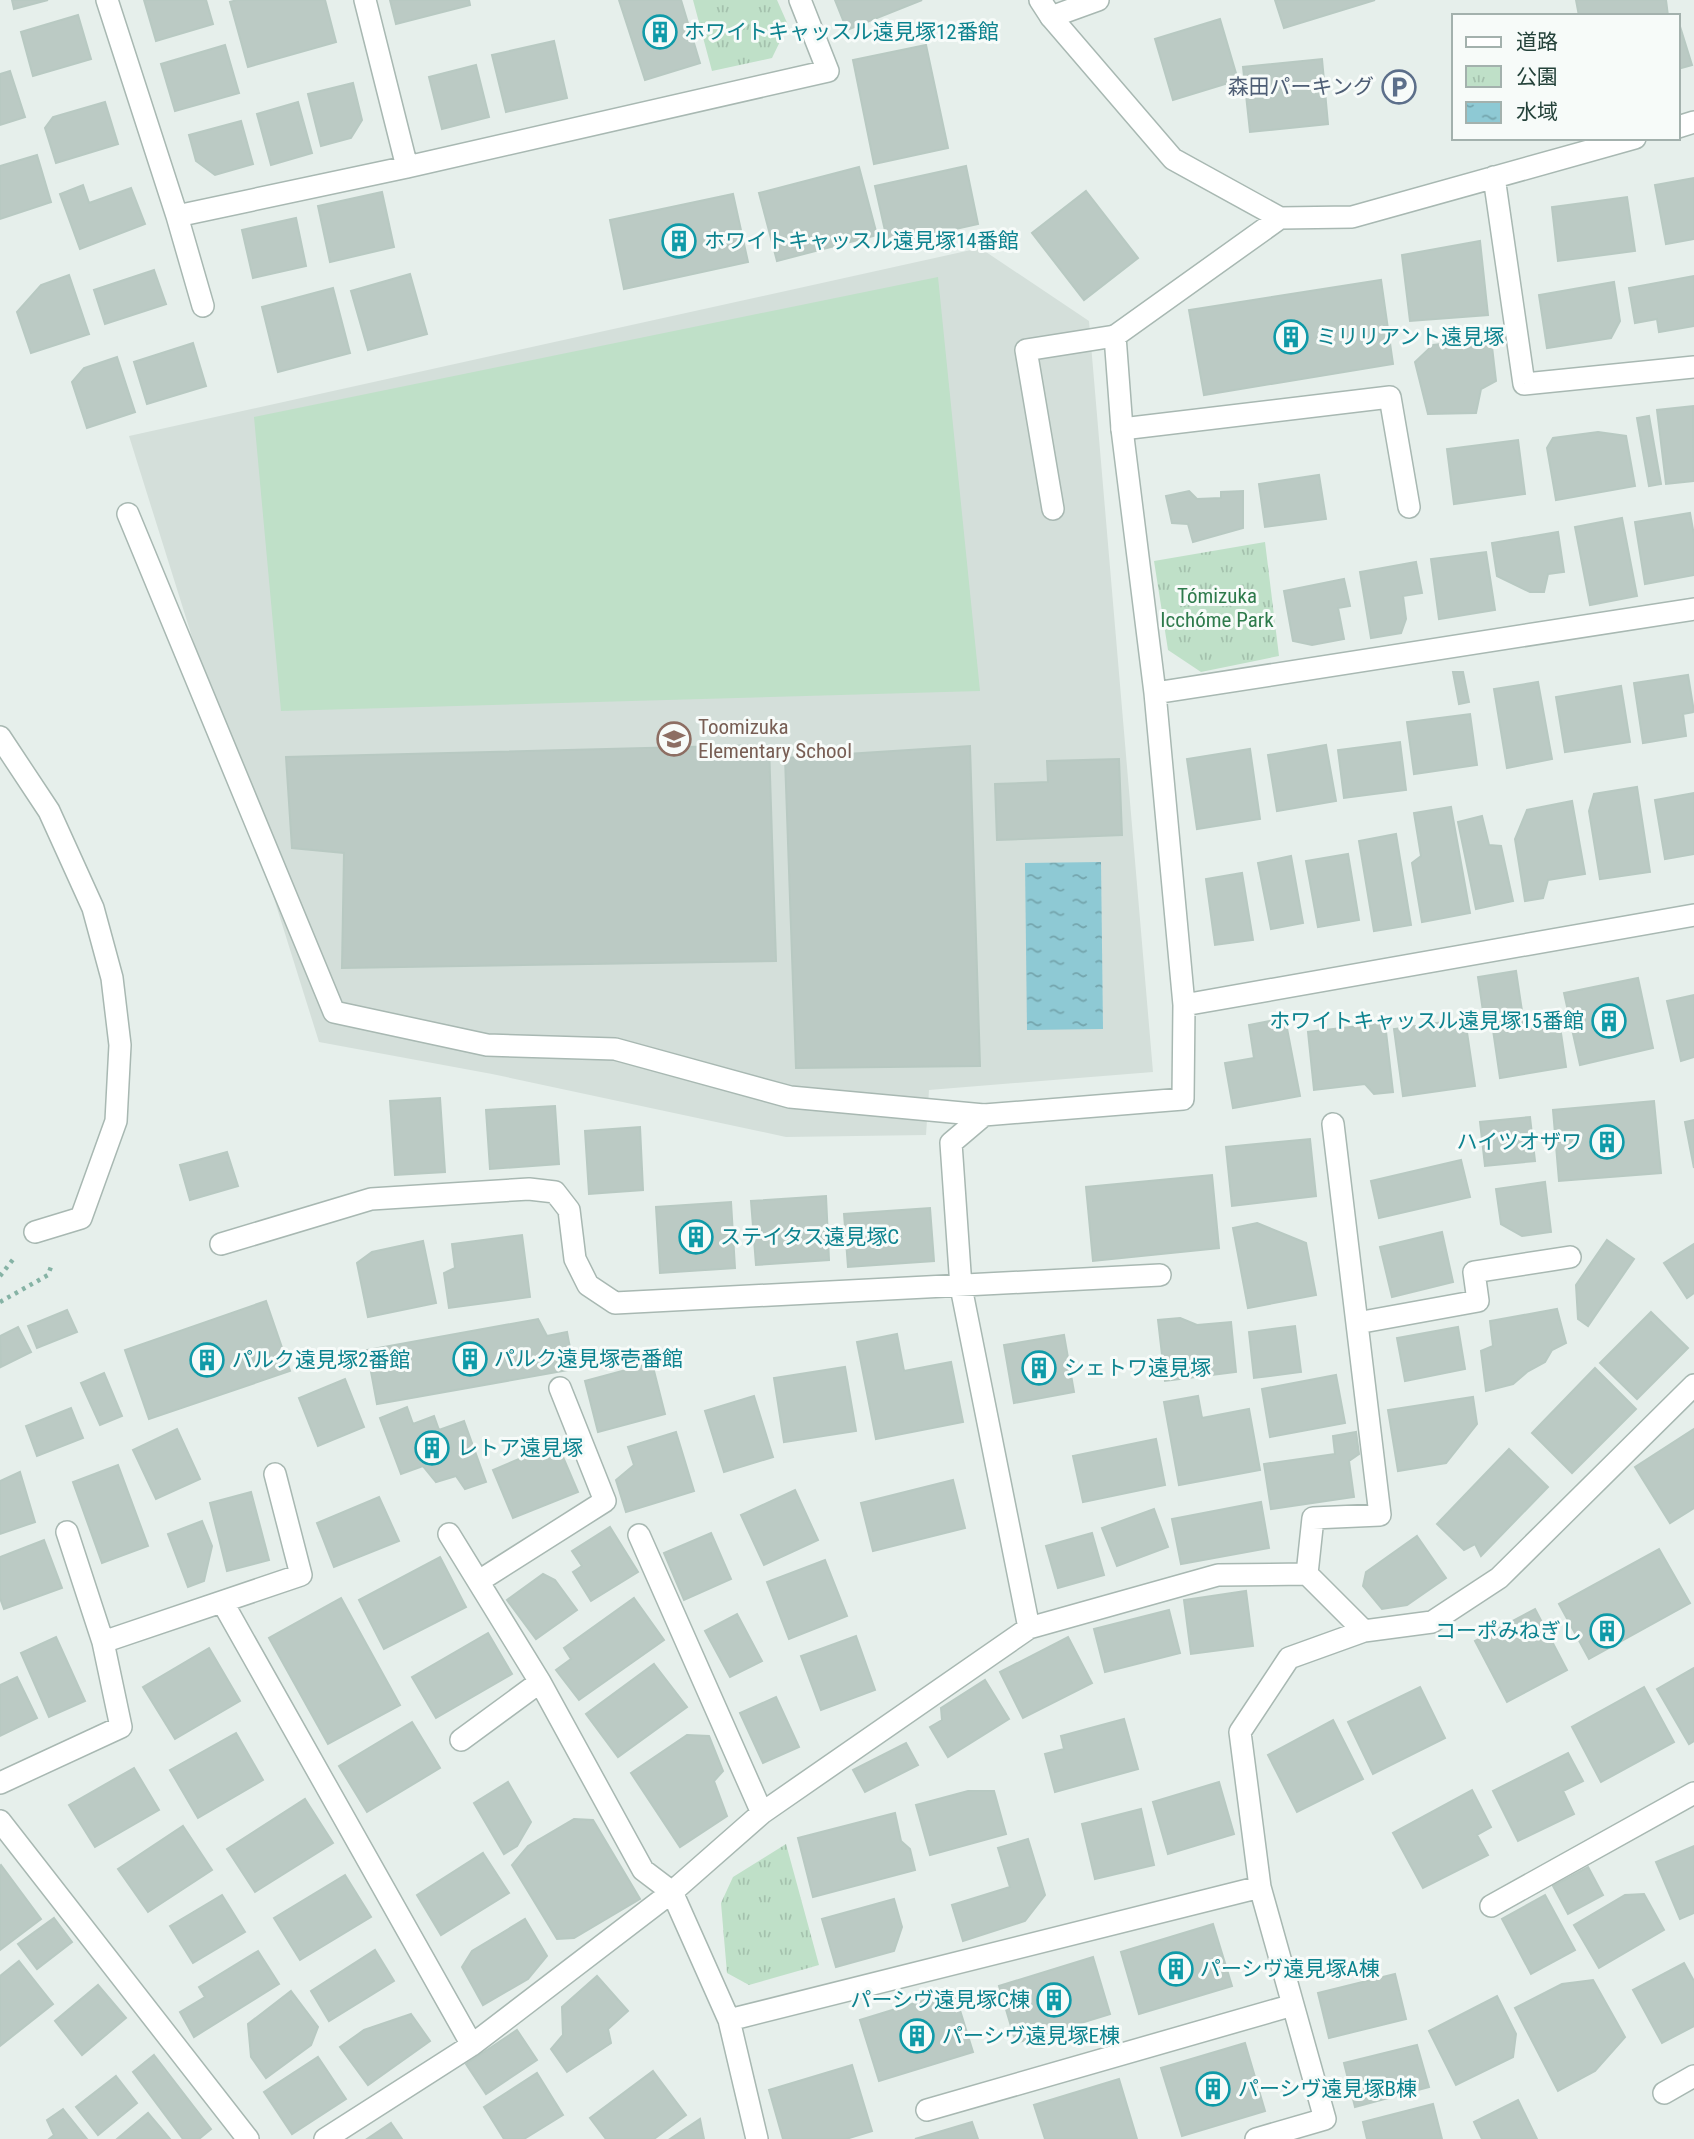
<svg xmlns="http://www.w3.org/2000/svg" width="1694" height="2139" font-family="'Roboto Condensed','Noto Sans JP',sans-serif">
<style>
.built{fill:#d4dfda}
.grass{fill:#bfe0c8}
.park{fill:url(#park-tufts)}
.water{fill:url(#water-ripples)}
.building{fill:#bbcac4;stroke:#b8c9c2;stroke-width:2}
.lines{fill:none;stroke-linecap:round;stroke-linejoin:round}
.lane-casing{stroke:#a8b8b2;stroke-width:24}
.street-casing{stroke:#a8b8b2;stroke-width:24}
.path{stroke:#86b3a5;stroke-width:4.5;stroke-dasharray:3.5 5;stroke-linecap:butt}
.lane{stroke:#fff;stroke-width:21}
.street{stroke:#fff;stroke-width:21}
.labels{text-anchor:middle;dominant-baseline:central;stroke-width:6;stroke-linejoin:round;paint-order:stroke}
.culture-label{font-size:21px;fill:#0d838f;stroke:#f7fbf9;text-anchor:start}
.service-label{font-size:21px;fill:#4e5e75;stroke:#f7fbf9;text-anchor:end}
.park-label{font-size:21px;fill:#2d7a4b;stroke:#f7fbf9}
.education-label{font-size:21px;fill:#785e54;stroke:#f7fbf9;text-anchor:start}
</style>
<defs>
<pattern id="park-tufts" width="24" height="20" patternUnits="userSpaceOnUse" patternTransform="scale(1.75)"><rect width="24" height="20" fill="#bfe0c8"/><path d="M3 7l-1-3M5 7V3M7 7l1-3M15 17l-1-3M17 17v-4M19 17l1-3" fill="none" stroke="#a4c1ad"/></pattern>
<pattern id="water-ripples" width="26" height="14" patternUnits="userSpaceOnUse" patternTransform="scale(1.75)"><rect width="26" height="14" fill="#8ec9d4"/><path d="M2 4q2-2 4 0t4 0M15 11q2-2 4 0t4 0" fill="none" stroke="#74a5ad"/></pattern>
</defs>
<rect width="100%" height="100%" fill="#e6efeb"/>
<path class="built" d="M980,248L1089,321L1153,1072L929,1090L926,1135L786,1137L492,1074L319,1042L129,436Z"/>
<path class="grass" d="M938,277L980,691L281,711L254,417Z"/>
<path class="park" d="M693,0H777L788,25L772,58L712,71Z
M1265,542L1279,656L1201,672L1168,650L1154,561Z
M786,1844L819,1965L749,1985L727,1973L721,1903L733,1877Z"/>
<path class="water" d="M1101,862L1103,1029L1027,1030L1025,863Z"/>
<path class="building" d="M12,0H48L14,9Z
M144,0H206L213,24L156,41Z
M237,0H325L336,42L248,67L230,2Z
M390,0H469L470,5L396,24Z
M619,0H681L700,63L645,80Z
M835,0H922L847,30Z
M1275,0H1375L1284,28Z
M1576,0H1666L1668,16H1579Z
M78,15L91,59L33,76L21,32Z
M1220,19L1238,80L1173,100L1155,39Z
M1678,20L1692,65L1678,69Z
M554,41L567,98L506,112L492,55Z
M225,45L239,93L175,111L161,64Z
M926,45L948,148L874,164L853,60Z
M1322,59L1328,124L1250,132L1243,67Z
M476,65L489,117L442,129L429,77Z
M10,71L25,117L0,125V74Z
M353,83L362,120L351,138L321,146L308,94Z
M105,102L118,144L56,163L45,128L53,117Z
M298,102L312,153L271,165L257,114Z
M241,121L253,164L215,175L196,161L189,135Z
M37,155L51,202L0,219V166Z
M966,166L978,224L888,244L875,186Z
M859,167L877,235L777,261L759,193Z
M1694,178V239L1666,244L1655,185Z
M83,185L89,203L131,188L145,224L80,249L60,194Z
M1086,191L1138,258L1084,300L1032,233Z
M382,192L394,247L330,262L318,206Z
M733,194L748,262L624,289L610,220Z
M1627,197L1635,251L1558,261L1552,207Z
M296,218L306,266L253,278L242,230Z
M1480,241L1488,315L1410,321L1402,255Z
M154,270L166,304L105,324L94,290Z
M410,274L427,334L368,350L351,291Z
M69,275L89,334L31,353L17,312L41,285Z
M1694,276V326L1659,332L1657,319L1635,323L1629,288Z
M1381,280L1393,364L1204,395L1189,310Z
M1614,282L1620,321L1611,338L1547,348L1539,295Z
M333,288L350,353L278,372L262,307Z
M1491,338L1496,381L1481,389L1476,413L1428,414L1415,362L1433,345Z
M193,343L206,386L147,404L134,362Z
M117,357L135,412L87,428L72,382L84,368Z
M1693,406L1694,481L1666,484L1657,410Z
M1649,416L1661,484L1649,486L1637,418Z
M1598,432L1626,436L1635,486L1556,500L1547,448L1553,438Z
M1518,440L1525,494L1454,504L1447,449Z
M1319,475L1326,519L1265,527L1259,484Z
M1189,491L1197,499L1221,498V492L1243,491V528L1193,542L1188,524L1172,523L1166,496Z
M1690,513L1694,535V575L1645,584L1635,522Z
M1622,518L1637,596L1590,605L1575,527Z
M1558,532L1564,572L1548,574L1544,592H1530L1497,576L1492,543Z
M1486,552L1495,610L1439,619L1431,559Z
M1416,562L1422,593L1403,596L1406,619L1401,633L1371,638L1360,572Z
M1344,579L1350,606L1338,608L1344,639L1312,645L1293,641L1284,591Z
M1453,672H1463L1469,702L1459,704Z
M1688,675L1694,712L1683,714L1686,736L1643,743L1634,683Z
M1538,682L1552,759L1507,768L1494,689Z
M1621,686L1630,742L1565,752L1556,697Z
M1470,714L1477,765L1414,774L1407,722Z
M1400,742L1406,790L1344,798L1338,750Z
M769,745L776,961L342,968L344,853L292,848L286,757Z
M1326,745L1336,801L1277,811L1268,755Z
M970,746L980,1066L796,1068L785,758Z
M1250,749L1260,819L1197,829L1187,759Z
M1119,759L1122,835L997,840L995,784L1048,782L1047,761Z
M1637,787L1650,872L1600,879L1589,811L1594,794Z
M1694,793V854L1665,859L1655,800Z
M1572,801L1585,874L1548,880L1543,898L1525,901L1515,839L1527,810Z
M1451,807L1470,913L1422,922L1412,863L1421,856L1414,813Z
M1482,816L1489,845L1501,846L1513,901L1476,909L1458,822Z
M1396,834L1411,925L1374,931L1359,841Z
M1348,854L1359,920L1318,927L1306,861Z
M1291,856L1303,923L1271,929L1258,863Z
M1242,873L1253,940L1215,945L1206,879Z
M1516,971L1522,1011L1484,1018L1478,977Z
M1638,978L1653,1048L1580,1065L1564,993Z
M1694,995V1057L1681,1061L1667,1001Z
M1558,1013L1566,1067L1500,1078L1492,1023Z
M1285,1018L1300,1096L1233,1108L1225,1063L1254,1058L1249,1025Z
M1465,1019L1475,1086L1403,1096L1394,1029Z
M1385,1023L1393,1092L1374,1094L1365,1084L1314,1090L1308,1032Z
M440,1098L445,1172L395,1175L390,1101Z
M1654,1101L1661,1173L1559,1181L1553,1110Z
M555,1106L559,1164L490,1169L486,1110Z
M1530,1117L1535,1161L1485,1166L1480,1122Z
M1694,1120V1168L1685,1122Z
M640,1127L643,1190L589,1194L585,1131Z
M1310,1139L1316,1196L1232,1206L1226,1147Z
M227,1152L238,1186L190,1200L180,1165Z
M1461,1160L1470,1197L1379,1218L1371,1181Z
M1212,1175L1219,1248L1093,1261L1086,1187Z
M1545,1182L1551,1232L1522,1236L1501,1224L1496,1189Z
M826,1196L829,1260L756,1265L751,1201Z
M731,1202L735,1268L660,1273L656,1207Z
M930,1208L934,1261L848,1267L844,1214Z
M1257,1223L1306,1243L1316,1295L1248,1308L1233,1228Z
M1442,1232L1453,1282L1392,1297L1380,1247Z
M522,1235L530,1297L449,1308L444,1273L455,1268L452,1244Z
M1607,1240L1634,1259L1588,1326L1578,1319L1576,1285Z
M423,1241L436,1303L368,1317L357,1263L372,1252Z
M1694,1244V1293L1687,1298L1664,1263Z
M266,1301L290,1371L149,1419L125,1350Z
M1557,1309L1566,1343L1552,1350L1545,1362L1527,1372L1513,1384L1486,1391L1481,1351L1493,1346L1490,1321Z
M67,1310L77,1332L37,1348L28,1326Z
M1651,1312L1688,1348L1637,1399L1600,1363Z
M1180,1318L1197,1325L1231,1322L1236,1372L1165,1381L1158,1320Z
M538,1319L547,1336L567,1332L574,1369L377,1404L367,1350Z
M1295,1326L1301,1372L1254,1378L1249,1332Z
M18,1327L31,1352L1,1367L0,1336Z
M1458,1327L1465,1369L1405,1381L1397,1338Z
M897,1334L904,1371L951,1362L963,1422L876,1439L857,1342Z
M1064,1335L1074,1392L1014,1403L1004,1345Z
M652,1363L665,1414L598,1432L585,1381Z
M845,1367L856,1431L784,1442L774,1378Z
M1595,1368L1636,1409L1572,1473L1532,1433Z
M104,1373L122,1416L100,1425L81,1383Z
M1336,1375L1345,1423L1270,1437L1262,1389Z
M345,1379L364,1427L318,1446L299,1398Z
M754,1396L773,1457L724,1472L705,1411Z
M1198,1396L1202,1418L1249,1409L1260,1470L1179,1485L1164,1402Z
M1473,1397L1477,1424L1446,1463L1398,1471L1388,1410Z
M407,1407L413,1424L434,1416L439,1430L464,1421L486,1482L465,1489L456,1476L436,1482L423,1466L401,1474L380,1418Z
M71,1408L83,1438L37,1456L26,1426Z
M177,1429L200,1479L156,1499L133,1450Z
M1694,1429V1508L1670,1523L1635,1467Z
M676,1432L694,1491L626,1512L616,1480L634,1465L628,1447Z
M1356,1432L1359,1454L1349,1461L1354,1497L1271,1509L1264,1464L1335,1454L1333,1436Z
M1156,1439L1165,1485L1083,1502L1073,1456Z
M557,1443L578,1492L513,1518L493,1470Z
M1509,1449L1548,1487L1481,1556L1475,1544L1464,1550L1437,1524Z
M118,1465L148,1546L102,1563L73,1482Z
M20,1472L35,1522L0,1534V1481Z
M953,1480L965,1528L873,1551L861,1503Z
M795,1490L818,1540L764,1565L741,1515Z
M251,1492L269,1560L227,1571L210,1503Z
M379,1497L399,1541L334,1567L317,1523Z
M1261,1502L1269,1548L1181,1564L1172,1519Z
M1154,1509L1168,1547L1117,1566L1102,1528Z
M202,1521L212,1546L204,1581L188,1587L168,1534Z
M610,1527L638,1572L591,1601L573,1572L582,1566L572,1551Z
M711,1533L731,1579L684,1600L664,1553Z
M1092,1533L1104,1575L1058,1588L1046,1546Z
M1417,1536L1446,1578L1407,1605L1382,1609L1363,1586L1366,1572Z
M44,1540L62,1588L4,1609L0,1598V1557Z
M1659,1549L1690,1603L1589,1659L1559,1604Z
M440,1557L466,1607L384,1649L359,1600Z
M825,1560L847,1616L789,1639L767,1582Z
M543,1574L555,1580L577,1610L536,1639L507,1600Z
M1246,1591L1253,1646L1191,1654L1184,1600Z
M341,1598L400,1705L328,1744L269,1638Z
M634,1598L664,1640L579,1700L556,1670L571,1659L564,1648Z
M1535,1609L1567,1670L1507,1702L1475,1641Z
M1169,1610L1180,1653L1105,1672L1094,1629Z
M737,1614L762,1661L730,1677L705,1631Z
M488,1633L512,1674L436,1718L412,1677Z
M856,1636L875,1690L821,1710L801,1656Z
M56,1637L85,1701L49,1717L21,1653Z
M1068,1637L1092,1683L1023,1718L1000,1672Z
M209,1648L240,1701L175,1739L143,1687Z
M654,1664L687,1707L618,1757L586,1714Z
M1694,1668V1741L1689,1744L1657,1689Z
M17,1677L37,1718L0,1736V1685Z
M985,1680L1009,1719L948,1757L930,1727L942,1720L941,1708Z
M1420,1687L1445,1738L1373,1774L1348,1722Z
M1644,1687L1674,1742L1601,1782L1572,1727Z
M776,1697L799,1747L763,1763L740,1713Z
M1124,1719L1138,1769L1055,1792L1045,1754L1064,1749L1061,1736Z
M1333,1720L1363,1779L1297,1812L1268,1755Z
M412,1722L440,1768L367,1812L339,1766Z
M236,1733L263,1780L198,1818L170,1770Z
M687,1735L709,1736L723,1771L714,1781L727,1816L680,1847L631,1773Z
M906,1743L918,1765L865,1792L853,1770Z
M1568,1753L1583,1781L1563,1791L1574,1814L1518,1841L1493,1791Z
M134,1768L159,1810L95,1847L69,1805Z
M508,1782L531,1822L517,1846L504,1854L474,1803Z
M1219,1782L1234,1834L1168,1854L1153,1802Z
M1472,1790L1491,1827L1477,1835L1488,1855L1423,1888L1393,1833Z
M968,1791H994L1006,1834L930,1855L916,1805Z
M305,1799L333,1843L255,1892L227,1849Z
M1141,1809L1154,1865L1095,1879L1082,1824Z
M895,1813L901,1841L910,1849L915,1870L813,1897L798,1838Z
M574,1819L593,1820L640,1899L574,1938L557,1939L512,1865L528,1846Z
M183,1826L212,1870L148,1912L118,1869Z
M1028,1839L1045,1895L1025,1921L963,1941L952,1905L1010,1887L998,1848Z
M1694,1846V1913L1680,1919L1656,1862Z
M483,1853L509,1893L441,1935L417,1895Z
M1,1865L41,1919L0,1950V1866Z
M1588,1867L1603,1895L1568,1914L1553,1886Z
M345,1875L371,1917L300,1960L274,1918Z
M1644,1894L1664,1930L1599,1968L1574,1925L1625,1895Z
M222,1895L245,1932L193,1963L170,1926Z
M1545,1895L1575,1950L1531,1974L1502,1919Z
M894,1899L902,1927L894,1951L836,1967L822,1919Z
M54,1918L72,1942L37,1969L18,1944Z
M525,1919L547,1956L528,1979L483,2005L462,1967L472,1951Z
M1213,1924L1232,1986L1139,2014L1121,1952Z
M375,1950L394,1981L329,2021L311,1991Z
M258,1951L279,1984L194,2037L180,2012L205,1997L199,1987Z
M1093,1957L1110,2014L1016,2043L999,1986Z
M19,1961L53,2004L0,2046V1976Z
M1684,1963L1694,1981V2026L1662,2043L1633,1990Z
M1395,1974L1406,2019L1329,2038L1318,1993Z
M597,1976L628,2011L608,2029L611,2043L567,2072L551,2049L563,2035L562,2007Z
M1593,1980L1625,2037L1595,2071L1558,2091L1515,2008L1562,1984Z
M98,1985L126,2018L82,2055L55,2021Z
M291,1991L318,2027L311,2045L266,2078L251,2057L248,2024Z
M954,1991L973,2052L879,2081L860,2020Z
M1497,1996L1516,2034L1513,2057L1456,2085L1429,2031Z
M411,2014L430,2041L368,2085L340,2047L364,2030Z
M517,2030L537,2060L486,2094L466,2064Z
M1245,2043L1265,2111L1182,2136L1161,2068Z
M1417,2045L1429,2087L1355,2107L1344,2063Z
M154,2055L211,2129L199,2139H183L133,2072Z
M318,2057L346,2099L292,2134L264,2092Z
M852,2065L872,2131L846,2139H783L769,2090Z
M653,2071L686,2115L654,2139H606L590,2118Z
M537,2073L563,2115L524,2139H504L484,2107Z
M116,2076L137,2103L98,2135L76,2107Z
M1119,2079L1137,2139H1045L1034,2105Z
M1518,2100L1537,2139H1482L1474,2122Z
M1433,2104L1442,2139H1367L1363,2122Z
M63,2109L87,2139H49L54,2135L47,2120Z
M148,2113L170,2139H117Z
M700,2119L704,2139H670Z
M972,2122L978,2139H915Z
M391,2123L402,2139H367Z"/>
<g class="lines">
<defs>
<path id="lane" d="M1051,17L1098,0
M1122,429L1390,397L1409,507
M1053,509L1026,350L1115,336
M128,514L334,1012L487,1045L615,1049L790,1097L984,1115
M0,737L49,811L93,908L112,978L120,1045L116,1121L81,1218L35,1232"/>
<path id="street" d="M107,0L177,216
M365,0L407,167
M1040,0L1051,17L1173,159L1280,218L1352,217L1635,138
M1678,127L1694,122
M1494,177L1524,384L1694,367
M203,306L177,216L407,167L828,71L800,0
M1155,693L1694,609
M1184,1005L1694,915
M221,1244L371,1199L529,1189L555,1192L569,1210L575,1259L588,1285L615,1303L1160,1275
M1357,1323L1478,1301L1474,1272L1570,1257
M67,1532L103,1642L301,1575L275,1474
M639,1535L762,1813
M1307,1574L1313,1518L1380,1515L1333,1124
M479,1581L605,1501L560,1388
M223,1603L472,2045
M1029,1628L961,1287L951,1143L984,1115L1183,1099L1184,1005L1155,693L1122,429L1115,336L1280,218
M461,1740L540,1682
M0,1783L121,1727L103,1642
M0,1821L248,2139
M1491,1906L1694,1793
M729,2020L1260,1887
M1664,2093L1694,2076
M927,2110L1293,2005
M325,2139L472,2045L672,1892L643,1870L540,1682L449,1534
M757,2139L729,2020L672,1892L762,1813L1029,1628L1218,1575L1307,1574L1364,1631L1432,1622L1499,1578L1694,1385
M1256,2139L1325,2119L1260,1887L1240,1732L1289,1658L1364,1631"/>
</defs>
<use href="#lane" class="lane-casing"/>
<use href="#street" class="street-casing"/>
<path class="path" d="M0,1276L15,1257
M0,1302L48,1275L52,1264"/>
<use href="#lane" class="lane"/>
<use href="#street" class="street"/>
</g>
<defs>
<symbol id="building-ring" viewBox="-11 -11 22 22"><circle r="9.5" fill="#f7fbf9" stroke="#0f9aa8" stroke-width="1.5"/><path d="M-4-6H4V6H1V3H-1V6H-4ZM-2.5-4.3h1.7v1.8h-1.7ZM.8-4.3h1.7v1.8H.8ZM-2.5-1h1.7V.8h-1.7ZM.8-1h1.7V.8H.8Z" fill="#0f9aa8"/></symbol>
<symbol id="parking-ring" viewBox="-11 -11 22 22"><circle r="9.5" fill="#f7fbf9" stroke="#5c6f8a" stroke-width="1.5"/><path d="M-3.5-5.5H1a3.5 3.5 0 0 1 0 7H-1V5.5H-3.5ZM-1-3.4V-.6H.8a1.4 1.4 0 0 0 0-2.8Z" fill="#5c6f8a"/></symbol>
<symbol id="school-ring" viewBox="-11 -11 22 22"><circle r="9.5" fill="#f7fbf9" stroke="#8d6e63" stroke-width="1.5"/><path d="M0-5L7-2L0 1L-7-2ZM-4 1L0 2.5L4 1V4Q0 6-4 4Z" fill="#8d6e63"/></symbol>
</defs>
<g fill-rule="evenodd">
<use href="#building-ring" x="641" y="13" width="38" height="38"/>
<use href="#parking-ring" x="1380" y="68" width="38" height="38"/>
<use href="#building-ring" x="660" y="222" width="38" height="38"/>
<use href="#building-ring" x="1272" y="318" width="38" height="38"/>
<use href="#school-ring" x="655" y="720" width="38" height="38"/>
<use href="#building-ring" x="1590" y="1002" width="38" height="38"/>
<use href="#building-ring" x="1588" y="1123" width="38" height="38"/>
<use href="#building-ring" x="677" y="1218" width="38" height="38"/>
<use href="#building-ring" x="451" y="1340" width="38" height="38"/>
<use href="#building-ring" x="188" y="1341" width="38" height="38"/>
<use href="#building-ring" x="1020" y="1349" width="38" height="38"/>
<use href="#building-ring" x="413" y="1429" width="38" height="38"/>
<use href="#building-ring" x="1588" y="1612" width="38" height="38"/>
<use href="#building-ring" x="1157" y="1950" width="38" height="38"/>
<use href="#building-ring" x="1035" y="1981" width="38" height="38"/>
<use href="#building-ring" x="898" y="2017" width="38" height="38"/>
<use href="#building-ring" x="1194" y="2070" width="38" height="38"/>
</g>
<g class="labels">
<g class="culture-label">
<text x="684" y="32">ホワイトキャッスル遠見塚12番館</text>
<text x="704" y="241">ホワイトキャッスル遠見塚14番館</text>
<text x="1316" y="337">ミリリアント遠見塚</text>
<text x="1584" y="1021" text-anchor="end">ホワイトキャッスル遠見塚15番館</text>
<text x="1582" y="1142" text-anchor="end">ハイツオザワ</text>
<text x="720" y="1237">ステイタス遠見塚C</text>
<text x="494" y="1359">パルク遠見塚壱番館</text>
<text x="232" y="1360">パルク遠見塚2番館</text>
<text x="1064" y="1368">シェトワ遠見塚</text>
<text x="457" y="1448">レトア遠見塚</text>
<text x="1582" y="1631" text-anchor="end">コーポみねぎし</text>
<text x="1200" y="1969">パーシヴ遠見塚A棟</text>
<text x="1030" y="2000" text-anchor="end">パーシヴ遠見塚C棟</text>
<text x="942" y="2036">パーシヴ遠見塚E棟</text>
<text x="1238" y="2089">パーシヴ遠見塚B棟</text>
</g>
<g class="service-label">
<text x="1374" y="87">森田パーキング</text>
</g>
<g class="park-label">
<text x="1217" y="596">Tómizuka<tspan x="1217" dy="24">Icchóme Park</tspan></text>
</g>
<g class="education-label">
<text x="698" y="727">Toomizuka<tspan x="698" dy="24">Elementary School</tspan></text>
</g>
</g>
<rect x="1452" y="14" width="228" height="126" fill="#f7fbf9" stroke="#a3b1ad" stroke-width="2"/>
<rect x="1466" y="37" width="35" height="10" fill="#ffffff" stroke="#a3b1ad" stroke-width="2"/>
<text x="1516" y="49" font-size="21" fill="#24423a">道路</text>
<rect x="1466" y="66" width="35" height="21" fill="url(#park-tufts)" stroke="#a3b1ad" stroke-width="2"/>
<text x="1516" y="84" font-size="21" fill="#24423a">公園</text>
<rect x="1466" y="102" width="35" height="21" fill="url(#water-ripples)" stroke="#a3b1ad" stroke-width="2"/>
<text x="1516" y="119" font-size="21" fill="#24423a">水域</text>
</svg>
